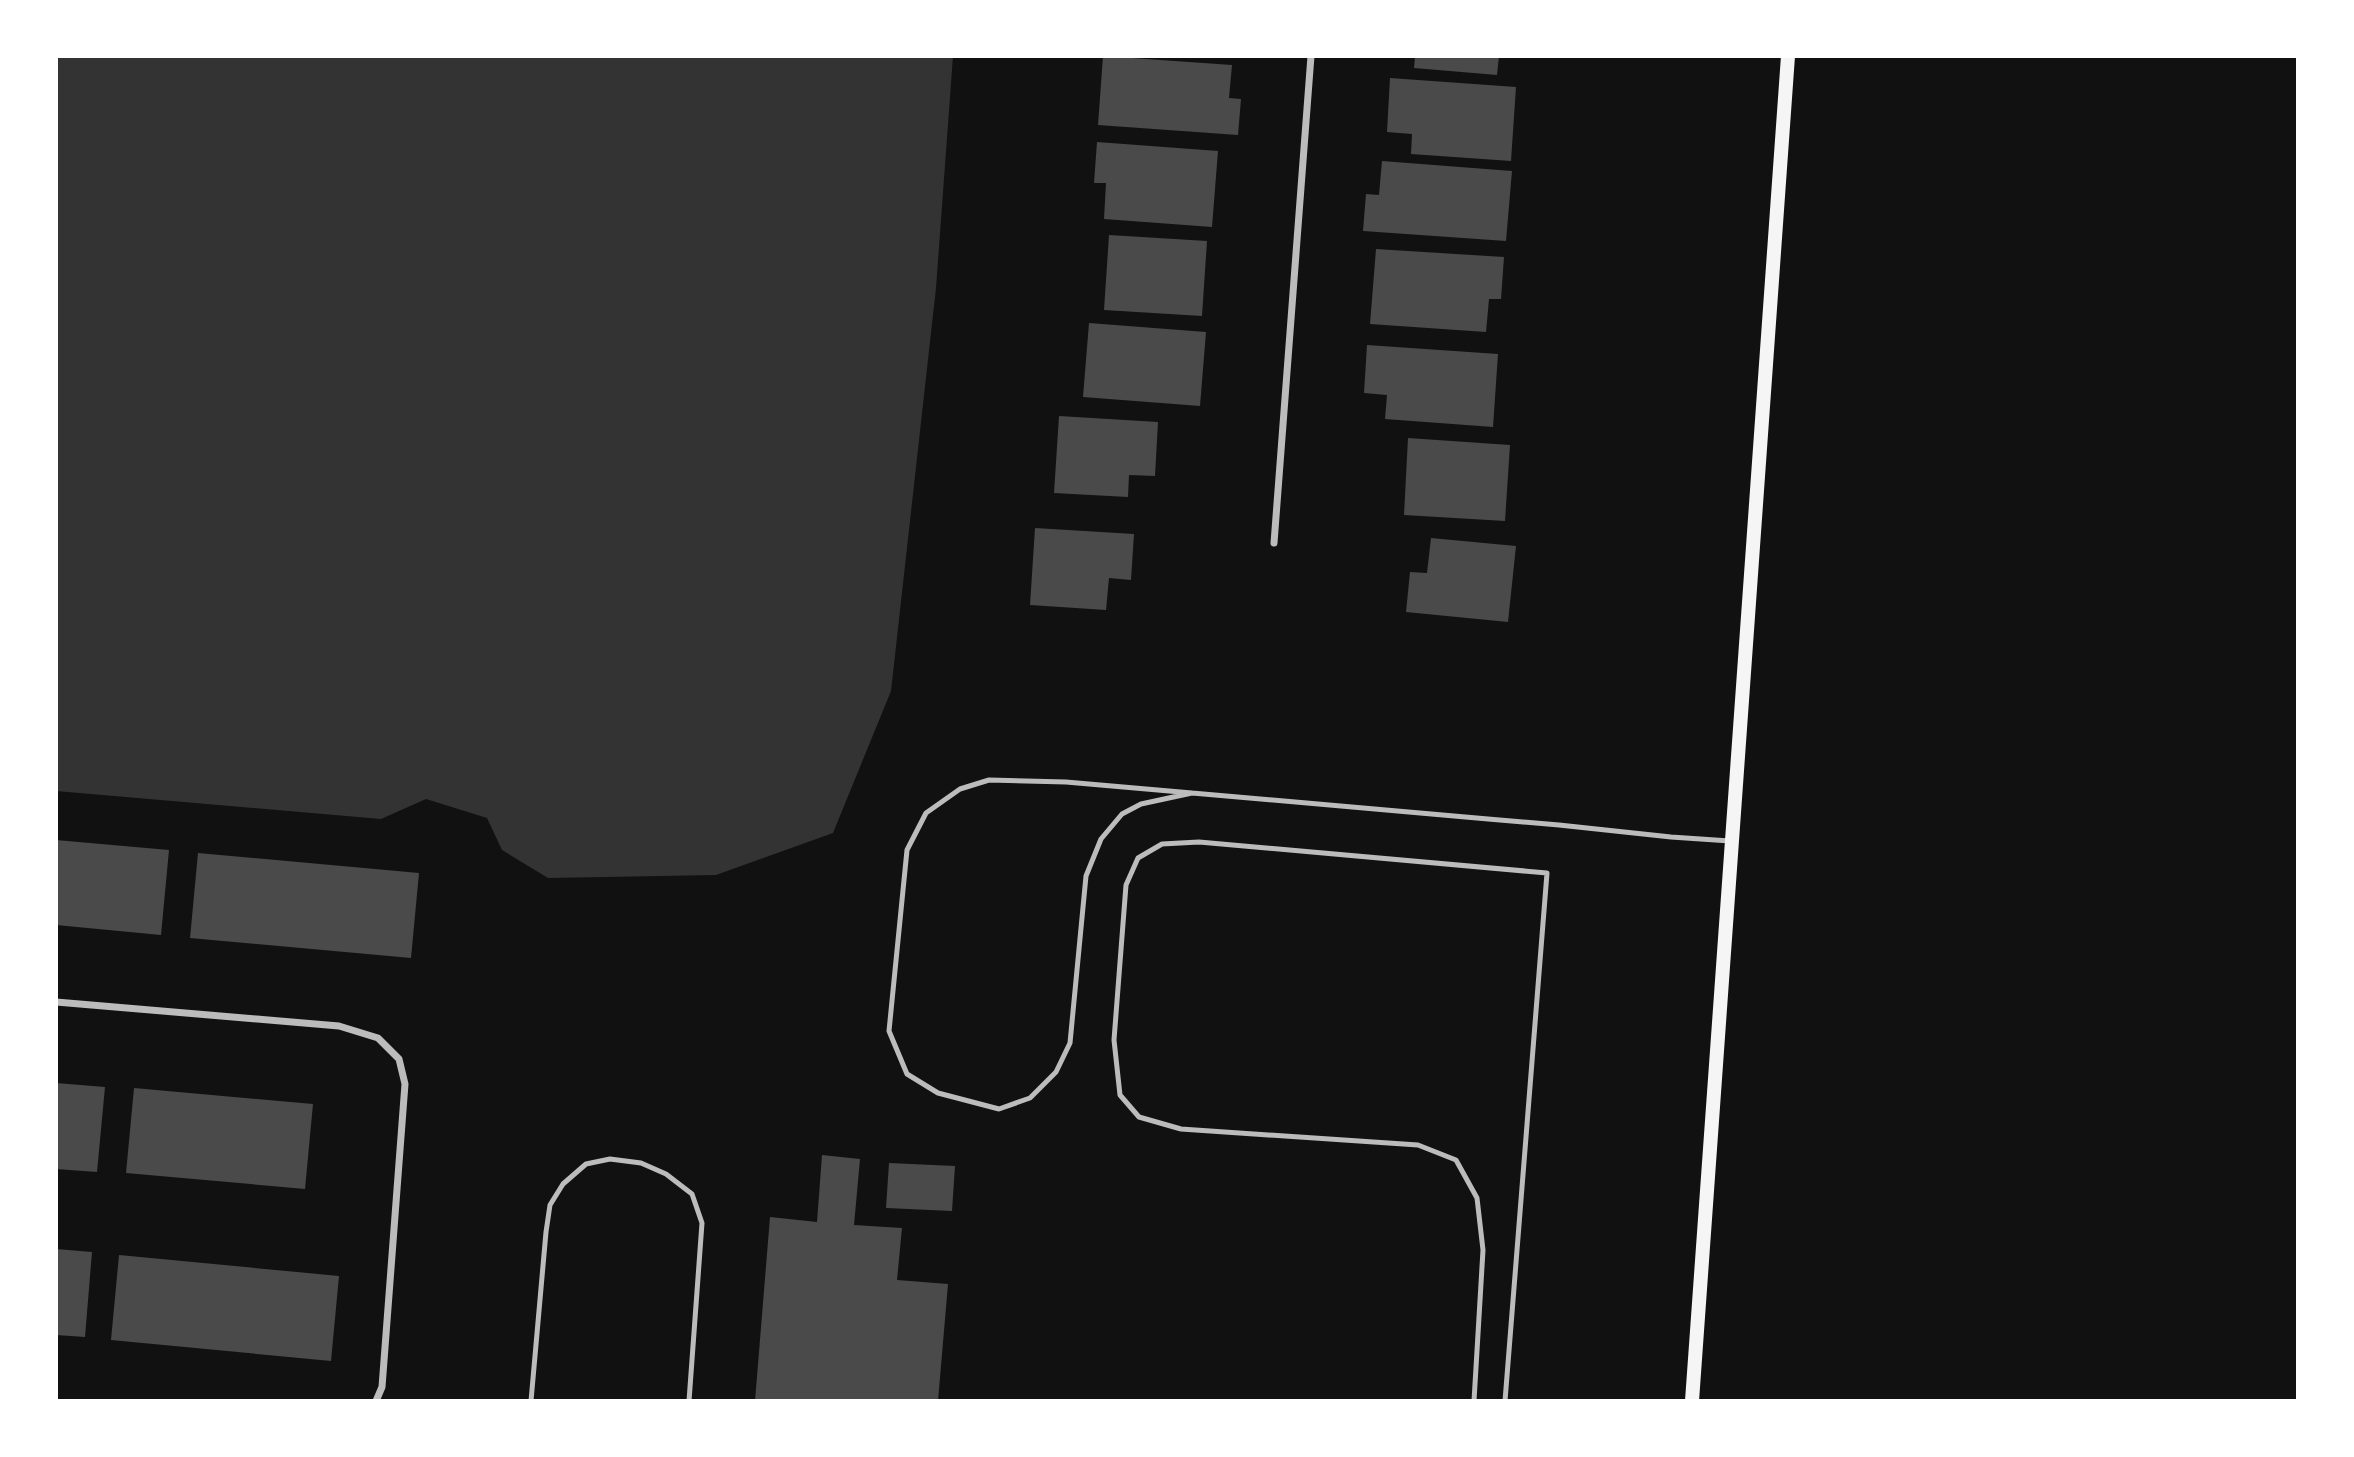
<svg xmlns="http://www.w3.org/2000/svg" width="2354" height="1457" font-family="'IBM Plex Sans',sans-serif">
<style>
.water{fill:#333}
.building{fill:#4a4a4a}
.lines{fill:none;stroke-linecap:round;stroke-linejoin:round}
.service{stroke:#bcbcbc;stroke-width:5}
.minor{stroke:#bcbcbc;stroke-width:7}
.secondary{stroke:#f5f5f5;stroke-width:14}
</style>
<rect width="100%" height="100%" fill="#111"/>
<path class="water" d="M56,56H953L936,288L891,691L833,833L716,875L548,878L502,850L487,818L426,799L381,819L56,791Z"/>
<path class="building" d="M1103,56L1232,65L1229,98L1241,99L1238,135L1098,125Z
M1415,56H1499L1497,75L1414,68Z
M1390,78L1516,87L1511,161L1411,154L1412,134L1387,132Z
M1097,142L1218,151L1212,227L1104,219L1106,183H1094Z
M1382,161L1512,171L1506,241L1363,231L1366,194L1379,195Z
M1109,235L1207,241L1202,316L1104,310Z
M1376,249L1504,257L1501,299H1489L1486,332L1370,324Z
M1089,323L1206,332L1200,406L1083,397Z
M1367,345L1498,354L1493,427L1385,419L1387,395L1364,393Z
M1059,416L1158,422L1155,476L1129,475L1128,497L1054,493Z
M1408,438L1510,445L1505,521L1404,515Z
M1035,528L1134,534L1131,580L1109,578L1106,610L1030,605Z
M1431,538L1516,546L1508,622L1406,612L1410,572L1427,573Z
M56,840L169,850L161,935L56,925Z
M198,853L419,873L411,958L190,938Z
M56,1083L105,1087L97,1172L56,1169Z
M134,1088L313,1104L305,1189L126,1173Z
M822,1155L860,1159L854,1225L902,1228L897,1280L948,1284L938,1401H755L770,1217L817,1222Z
M889,1163L955,1166L952,1211L886,1208Z
M56,1249L92,1252L85,1337L56,1335Z
M119,1255L339,1276L331,1361L111,1340Z"/>
<g class="lines">
<path class="service" d="M1192,793L1141,804L1122,814L1101,839L1086,876L1070,1043L1056,1072L1030,1098L999,1109L938,1093L907,1074L889,1031L907,850L926,813L960,789L989,780L1066,782L1192,793L1488,819L1559,825L1671,837L1730,841
M531,1401L546,1232L550,1205L563,1184L586,1164L610,1159L641,1163L666,1174L692,1194L702,1223L689,1401
M1474,1401L1483,1250L1477,1198L1456,1160L1418,1145L1181,1129L1139,1117L1120,1095L1114,1040L1126,885L1138,858L1162,844L1199,842L1547,873L1505,1401"/>
<path class="minor" d="M1274,543L1311,56
M56,1002L339,1026L378,1038L399,1059L405,1084L382,1387L376,1401"/>
<path class="secondary" d="M1692,1401L1788,56"/>
</g>
<rect width="2354" height="1457" fill="none" stroke="#ffffff" stroke-width="116"/>
</svg>
